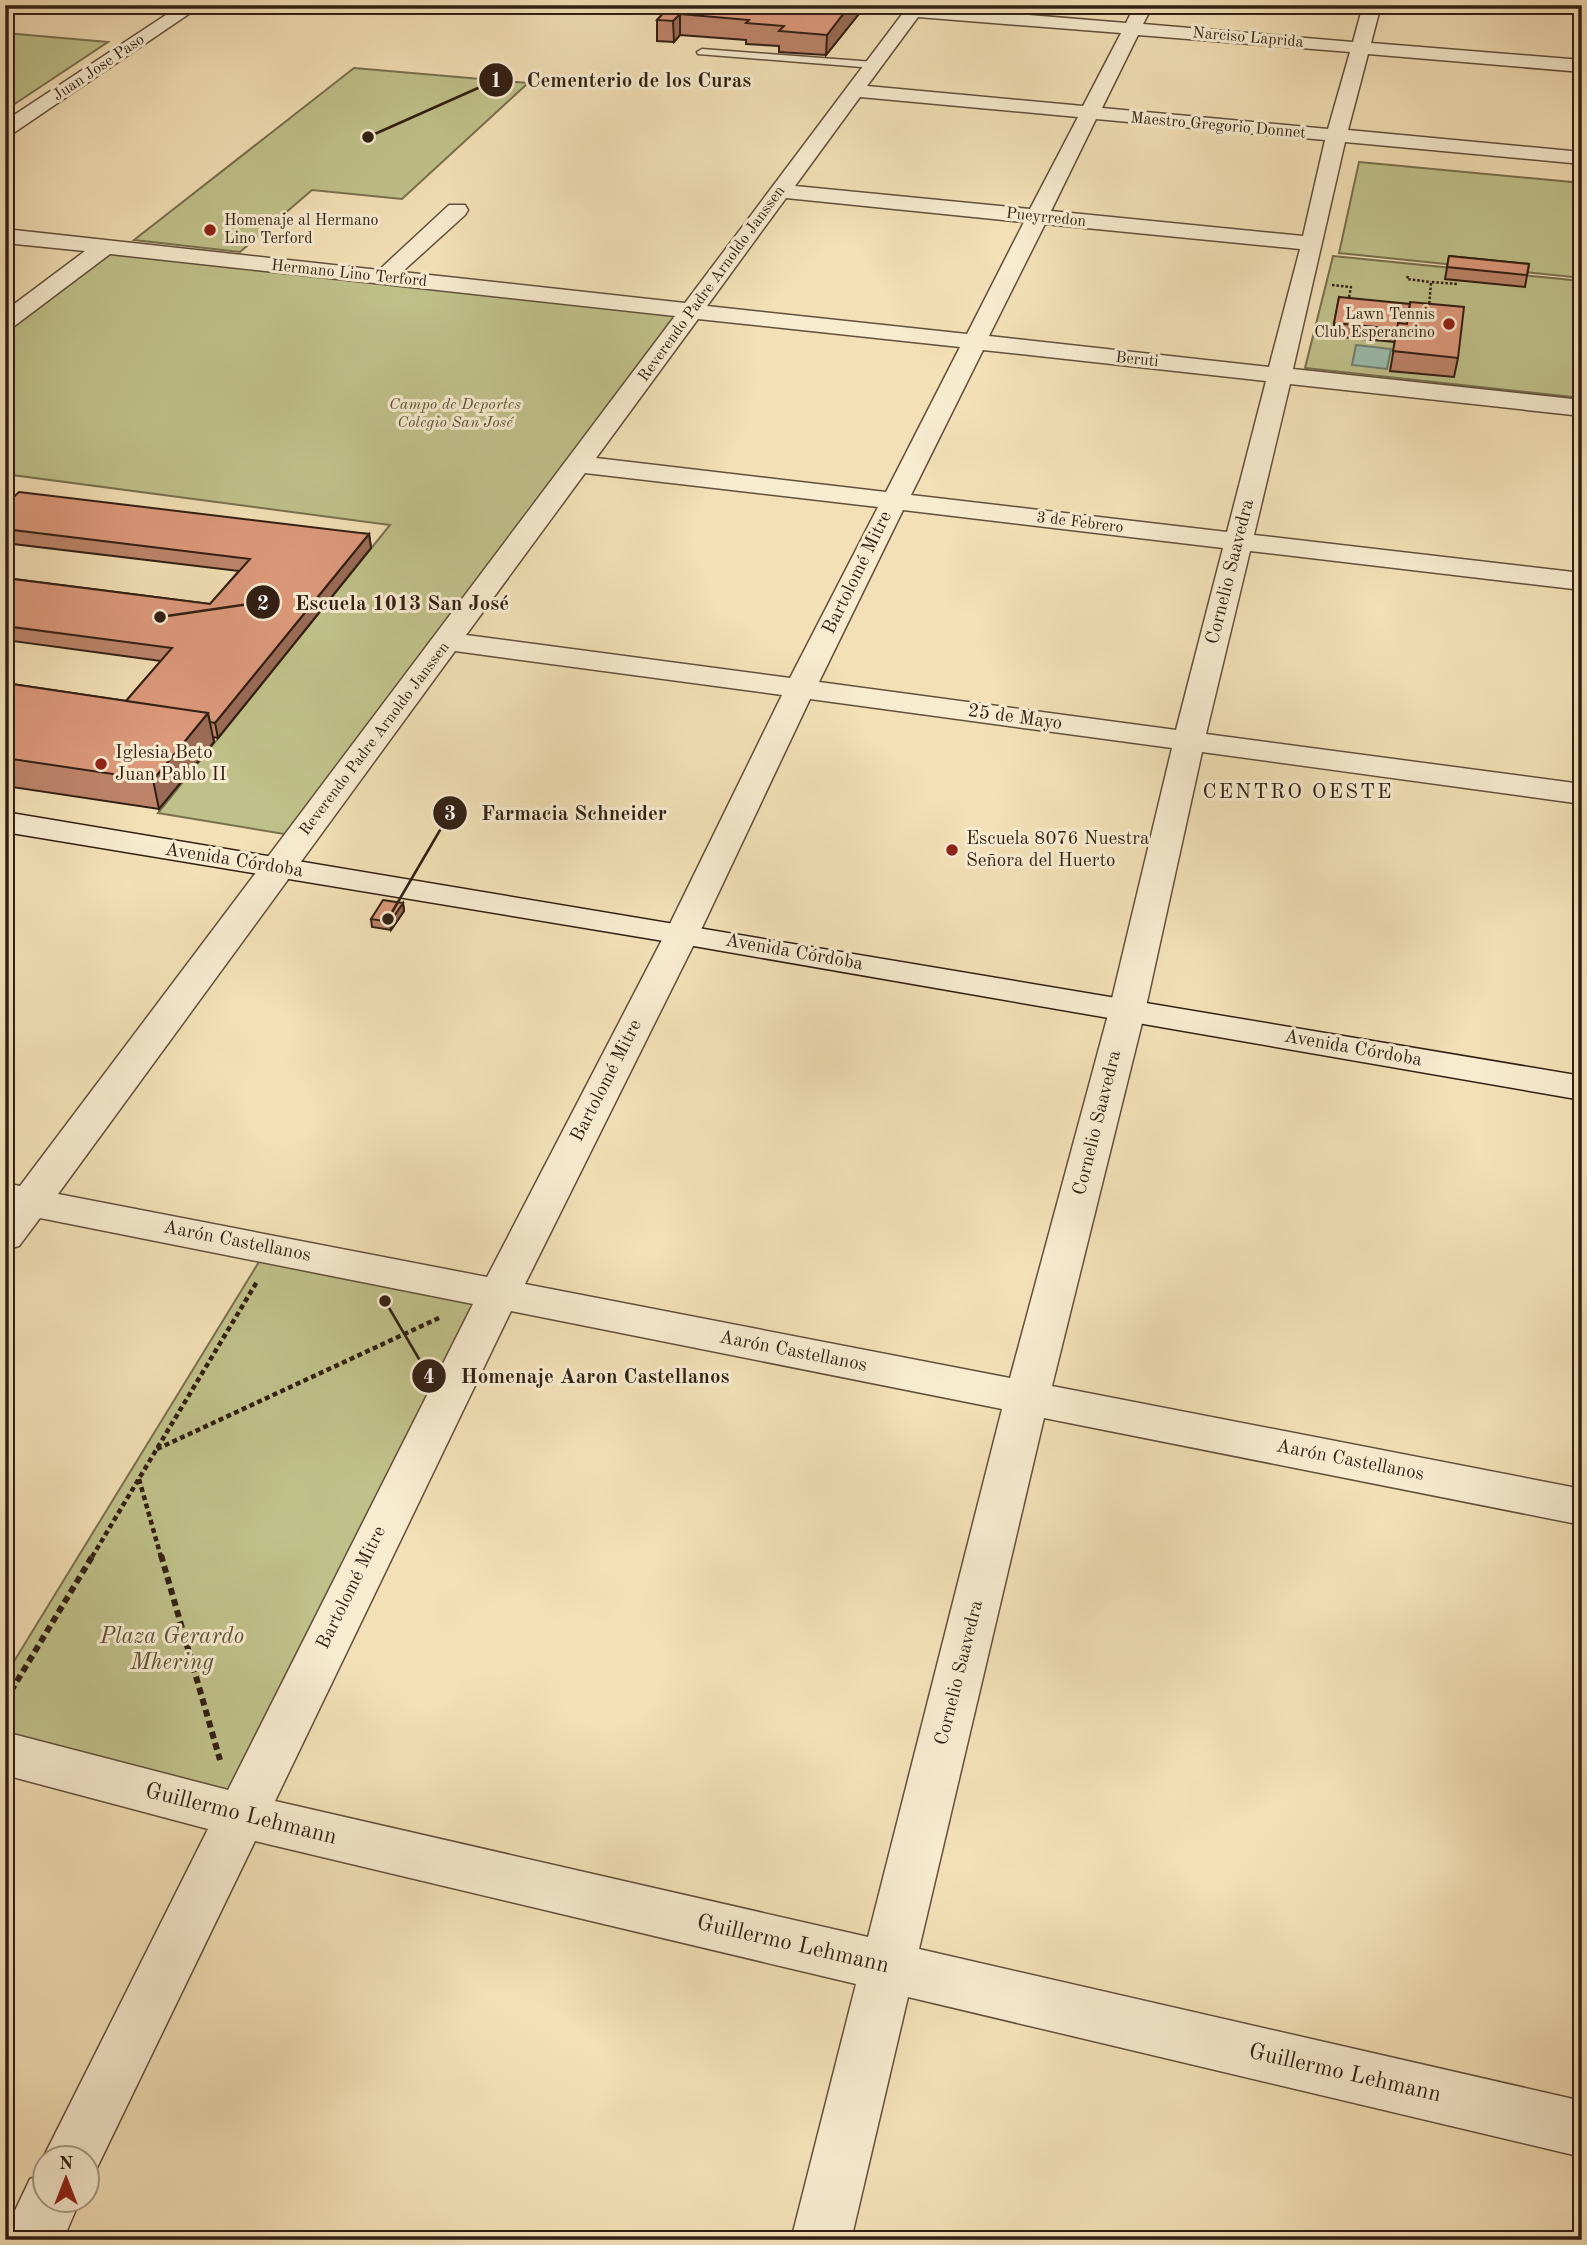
<svg xmlns="http://www.w3.org/2000/svg" width="1587" height="2245" font-family="'Old Standard TT',serif">
<style>
.green{fill:#c0c18a;stroke:#79704f;stroke-width:2}
.water{fill:#9bbdaf;stroke:#717e71;stroke-width:2}
.lines{fill:none;stroke-linecap:round;stroke-linejoin:round}
.service-casing{stroke:#624f3c;stroke-width:3}
.minor-casing{stroke:#624f3c;stroke-width:3}
.secondary-casing{stroke:#321f14;stroke-width:3}
.path-far2{stroke:#321f14;stroke-width:2.5;stroke-dasharray:2.5 2;stroke-linecap:butt}
.path-far1{stroke:#321f14;stroke-width:4.5;stroke-dasharray:5 3.5;stroke-linecap:butt}
.path{stroke:#321f14;stroke-width:6;stroke-dasharray:7 4.5;stroke-linecap:butt}
.service{fill:#f7ebd0;fill-rule:evenodd}
.minor{fill:#f7ebd0;fill-rule:evenodd}
.secondary{fill:#f7ebd0;fill-rule:evenodd}
.wall{fill:#bd846a;stroke:#321f14;stroke-width:2}
.shaded-wall{fill:#9a6b56;stroke:#321f14;stroke-width:2}
.building{fill:#dc997b;stroke:#321f14;stroke-width:2}
.poi-dot{fill:#8f2418;stroke:#f7ebd0;stroke-width:2.5}
.labels{text-anchor:middle;dominant-baseline:central;stroke-width:6;stroke-linejoin:round;paint-order:stroke}
.far-street-label{font-size:16px;fill:#321f14;stroke:#f7ebd0}
.far-poi-label{font-size:16px;fill:#321f14;stroke:#f7ebd0;text-anchor:start}
.far-park-label{font-size:16px;font-style:italic;fill:#5d5037;stroke:#f7ebd0}
.street-label{font-size:19px;fill:#321f14;stroke:#f7ebd0}
.poi-label{font-size:19px;fill:#321f14;stroke:#f7ebd0;text-anchor:start}
.neighbourhood-label{font-size:21px;letter-spacing:2px;fill:#321f14;stroke:#f7ebd0}
.near-park-label{font-size:23px;font-style:italic;fill:#5d5037;stroke:#f7ebd0}
.near-street-label{font-size:23px;fill:#321f14;stroke:#f7ebd0}
.leader{fill:none;stroke:#321f14;stroke-width:2.5}
.callout-dot{fill:#321f14;stroke:#f7ebd0;stroke-width:2.5}
.mark-label{font-size:21px;text-anchor:middle;font-weight:bold;fill:#fff}
.callout-label{font-size:21px;text-anchor:middle;font-weight:bold;fill:#321f14;stroke:#f7ebd0;stroke-width:6;stroke-linejoin:round;paint-order:stroke}
</style>
<rect width="100%" height="100%" fill="#f3e0b6"/>
<filter id="stains"><feTurbulence type="fractalNoise" baseFrequency=".00286" numOctaves="4"/><feColorMatrix values="0 0 0 0 .2 0 0 0 0 .09 0 0 0 0 .02 0 0 0 .5 -.17"/></filter>
<radialGradient id="worn" r=".72"><stop offset=".6" stop-color="#630" stop-opacity="0"/><stop offset="1" stop-color="#630" stop-opacity=".3"/></radialGradient>
<path class="green" d="M5,33L108,42L13,105L5,104Z
M354,68L528,83L402,199L312,190L240,252L134,240Z
M1359,162L1582,183V278L1339,253Z
M104,248L692,311L302,837L158,813L390,525L5,474V327Z
M1333,256L1582,281V398L1305,368Z
M265,1252L491,1297L237,1807L5,1748V1676Z"/>
<path class="water" d="M1356,345L1391,349L1387,369L1352,365Z"/>
<g class="lines">
<defs>
<path id="service" d="M702,49L874,62L879,65L874,68L698,54L697,52Z"/>
<path id="minor" d="M181,5H202L12,134L5,136V121Z
M909,5L1126,23L1135,5H1153L1143,24L1353,42L1363,5H1381L1371,43L1582,60V72L1368,54L1348,130L1582,152V164L1345,142L1293,369L1582,400V416L1290,384L1254,535L1582,573V590L1250,551L1206,734L1582,784V804L1202,752L1145,1011L1052,1386L1582,1489V1525L1044,1418L919,1949L1582,2101V2157L908,1997L851,2240H791L856,1984L255,1841L92,2178L88,2180V2158H46V2164L43,2158L208,1829L5,1775V1732L228,1790L473,1304L40,1218L19,1246L5,1250V1183L20,1186L675,316L110,254L13,327L5,329V311L85,251L5,243V229L379,270L449,205H465L468,210L465,215L402,272L685,303ZM918,17L1121,33L1083,106L867,86ZM1138,35L1350,52L1328,129L1102,108ZM860,97L1078,117L1030,209L795,186ZM1096,119L1325,140L1303,236L1051,211ZM786,198L1024,222L967,334L707,306ZM1045,224L1300,249L1269,367L989,336ZM698,319L960,347L886,492L596,458ZM983,350L1266,381L1227,532L911,495ZM585,473L878,507L790,678L466,635ZM903,510L1223,548L1176,730L819,682ZM455,651L782,695L665,934L487,1277L58,1194ZM810,699L1172,748L1109,1011L1010,1378L525,1284L699,934ZM511,1311L1002,1409L868,1937L275,1801Z
M46,2173V2200H80L63,2240H5L11,2219L30,2179Z"/>
<path id="secondary" d="M5,812L1582,1076V1100L682,944L5,832Z"/>
</defs>
<use href="#service" class="service-casing"/>
<use href="#minor" class="minor-casing"/>
<use href="#secondary" class="secondary-casing"/>
<path class="path-far2" d="M1408,276L1407,279L1431,282
M1332,285L1351,287L1348,303
M1429,308L1431,282L1458,284"/>
<path class="path-far1" d="M157,1449L441,1317
M139,1479L161,1557
M92,1557L258,1280"/>
<path class="path" d="M161,1555L220,1760
M5,1701L93,1555"/>
<use href="#service" class="service"/>
<use href="#minor" class="minor"/>
<use href="#secondary" class="secondary"/>
</g>
<path class="wall" d="M671,5H866L826,55L779,52V46L746,44V40L680,35L674,42L657,41V20Z
M1449,256L1529,264L1525,287L1445,279Z
M1339,297L1458,358L1454,377L1390,371L1395,342L1332,336Z
M5,505L369,534L371,548L218,738L213,737L214,742L159,809L5,786V683L126,701L161,661L5,640V578L210,604L239,571L5,543Z
M403,903L404,911L391,930L372,927L371,919Z"/>
<path class="shaded-wall" d="M850,5H866L826,55L827,35Z
M680,14V35L674,42L673,21Z
M369,534L371,548L218,738L215,723Z
M208,713L214,742L159,809L153,780Z
M403,903L404,911L391,930L390,922Z"/>
<path class="building" d="M671,5H850L827,35L779,31L784,26L746,23L749,20L680,14L673,21L657,20Z
M1449,256L1529,264L1527,275L1447,267Z
M1339,297L1410,304L1407,324L1398,323L1397,329L1334,323Z
M1410,302L1464,307L1458,358L1393,351L1398,323L1407,324Z
M19,492L369,534L215,723L210,722L208,713L126,701L172,648L5,626V578L210,604L250,559L5,529V505Z
M5,683L208,713L153,780L5,758Z
M383,900L403,903L390,922L371,919Z"/>
<g class="poi-dot">
<circle cx="210" cy="230" r="7"/>
<circle cx="1449" cy="324" r="7"/>
<circle cx="101" cy="764" r="7"/>
<circle cx="952" cy="850" r="7"/>
</g>
<g class="labels">
<g class="far-street-label">
<text transform="translate(1248 38) rotate(5)">Narciso Laprida</text>
<text transform="translate(99 68) rotate(-34)">Juan Jose Paso</text>
<text transform="translate(1218 126) rotate(5)">Maestro Gregorio Donnet</text>
<text transform="translate(1046 218) rotate(6)">Pueyrredon</text>
<text transform="translate(349 274) rotate(6)">Hermano Lino Terford</text>
<text transform="translate(712 284) rotate(-54)">Reverendo Padre Arnoldo Janssen</text>
<text transform="translate(1137 360) rotate(6)">Beruti</text>
<text transform="translate(1080 523) rotate(7)">3 de Febrero</text>
<text transform="translate(375 739) rotate(-53)">Reverendo Padre Arnoldo Janssen</text>
</g>
<g class="far-poi-label">
<text x="224" y="221">Homenaje al Hermano<tspan x="224" dy="18">Lino Terford</tspan></text>
<text x="1435" y="315" text-anchor="end">Lawn Tennis<tspan x="1435" dy="18">Club Esperancino</tspan></text>
</g>
<g class="far-park-label">
<text x="455" y="405">Campo de Deportes<tspan x="455" dy="18">Colegio San José</tspan></text>
</g>
<g class="street-label">
<text transform="translate(1231 572) rotate(-76)">Cornelio Saavedra</text>
<text transform="translate(858 573) rotate(-64)">Bartolomé Mitre</text>
<text transform="translate(1015 718) rotate(8)">25 de Mayo</text>
<text transform="translate(234 861) rotate(9)">Avenida Córdoba</text>
<text transform="translate(794 953) rotate(10)">Avenida Córdoba</text>
<text transform="translate(1353 1049) rotate(10)">Avenida Córdoba</text>
<text transform="translate(607 1081) rotate(-63)">Bartolomé Mitre</text>
<text transform="translate(1098 1123) rotate(-76)">Cornelio Saavedra</text>
<text transform="translate(237 1242) rotate(11)">Aarón Castellanos</text>
<text transform="translate(793 1352) rotate(11)">Aarón Castellanos</text>
<text transform="translate(1350 1461) rotate(11)">Aarón Castellanos</text>
<text transform="translate(352 1588) rotate(-64)">Bartolomé Mitre</text>
<text transform="translate(960 1673) rotate(-76)">Cornelio Saavedra</text>
</g>
<g class="poi-label">
<text x="115" y="753">Iglesia Beto<tspan x="115" dy="22">Juan Pablo II</tspan></text>
<text x="966" y="839">Escuela 8076 Nuestra<tspan x="966" dy="22">Señora del Huerto</tspan></text>
</g>
<g class="neighbourhood-label">
<text x="1298" y="792">CENTRO OESTE</text>
</g>
<g class="near-park-label">
<text x="172" y="1636">Plaza Gerardo<tspan x="172" dy="26">Mhering</tspan></text>
</g>
<g class="near-street-label">
<text transform="translate(241 1814) rotate(14)">Guillermo Lehmann</text>
<text transform="translate(793 1944) rotate(13)">Guillermo Lehmann</text>
<text transform="translate(1345 2073) rotate(13)">Guillermo Lehmann</text>
</g>
</g>
<path class="leader" d="M368 137L496 80M160 617L263 602M388 919L450 813M385 1301L429 1376"/>
<g class="callout-dot">
<circle cx="368" cy="137" r="7"/>
<circle cx="160" cy="617" r="7"/>
<circle cx="388" cy="919" r="7"/>
<circle cx="385" cy="1301" r="7"/>
<circle cx="496" cy="80" r="18"/>
<circle cx="263" cy="602" r="18"/>
<circle cx="450" cy="813" r="18"/>
<circle cx="429" cy="1376" r="18"/>
</g>
<g class="mark-label">
<text x="496" y="87">1</text>
<text x="263" y="610">2</text>
<text x="450" y="820">3</text>
<text x="429" y="1383">4</text>
</g>
<g class="callout-label">
<text x="639" y="87">Cementerio de los Curas</text>
<text x="402" y="610">Escuela 1013 San José</text>
<text x="574" y="820">Farmacia Schneider</text>
<text x="595" y="1383">Homenaje Aaron Castellanos</text>
</g>
<rect width="1587" height="2245" fill="none" stroke="#f3e0b6" stroke-width="28"/>
<rect x="7" y="7" width="1573" height="2231" fill="none" stroke="#321f14" stroke-width="3.5"/>
<rect x="14" y="14" width="1559" height="2217" fill="none" stroke="#321f14" stroke-width="2"/>
<g transform="translate(66 2179)"><circle r="33" fill="#f7ebd0" stroke="#a89985" stroke-width="2"/>
<path d="M0-5L12 26L0 18L-12 26Z" fill="#8f2418"/>
<text y="-10" font-size="19" font-weight="bold" text-anchor="middle" fill="#321f14">N</text>
</g>
<rect width="100%" height="100%" filter="url(#stains)"/>
<rect width="100%" height="100%" fill="url(#worn)"/>
</svg>
